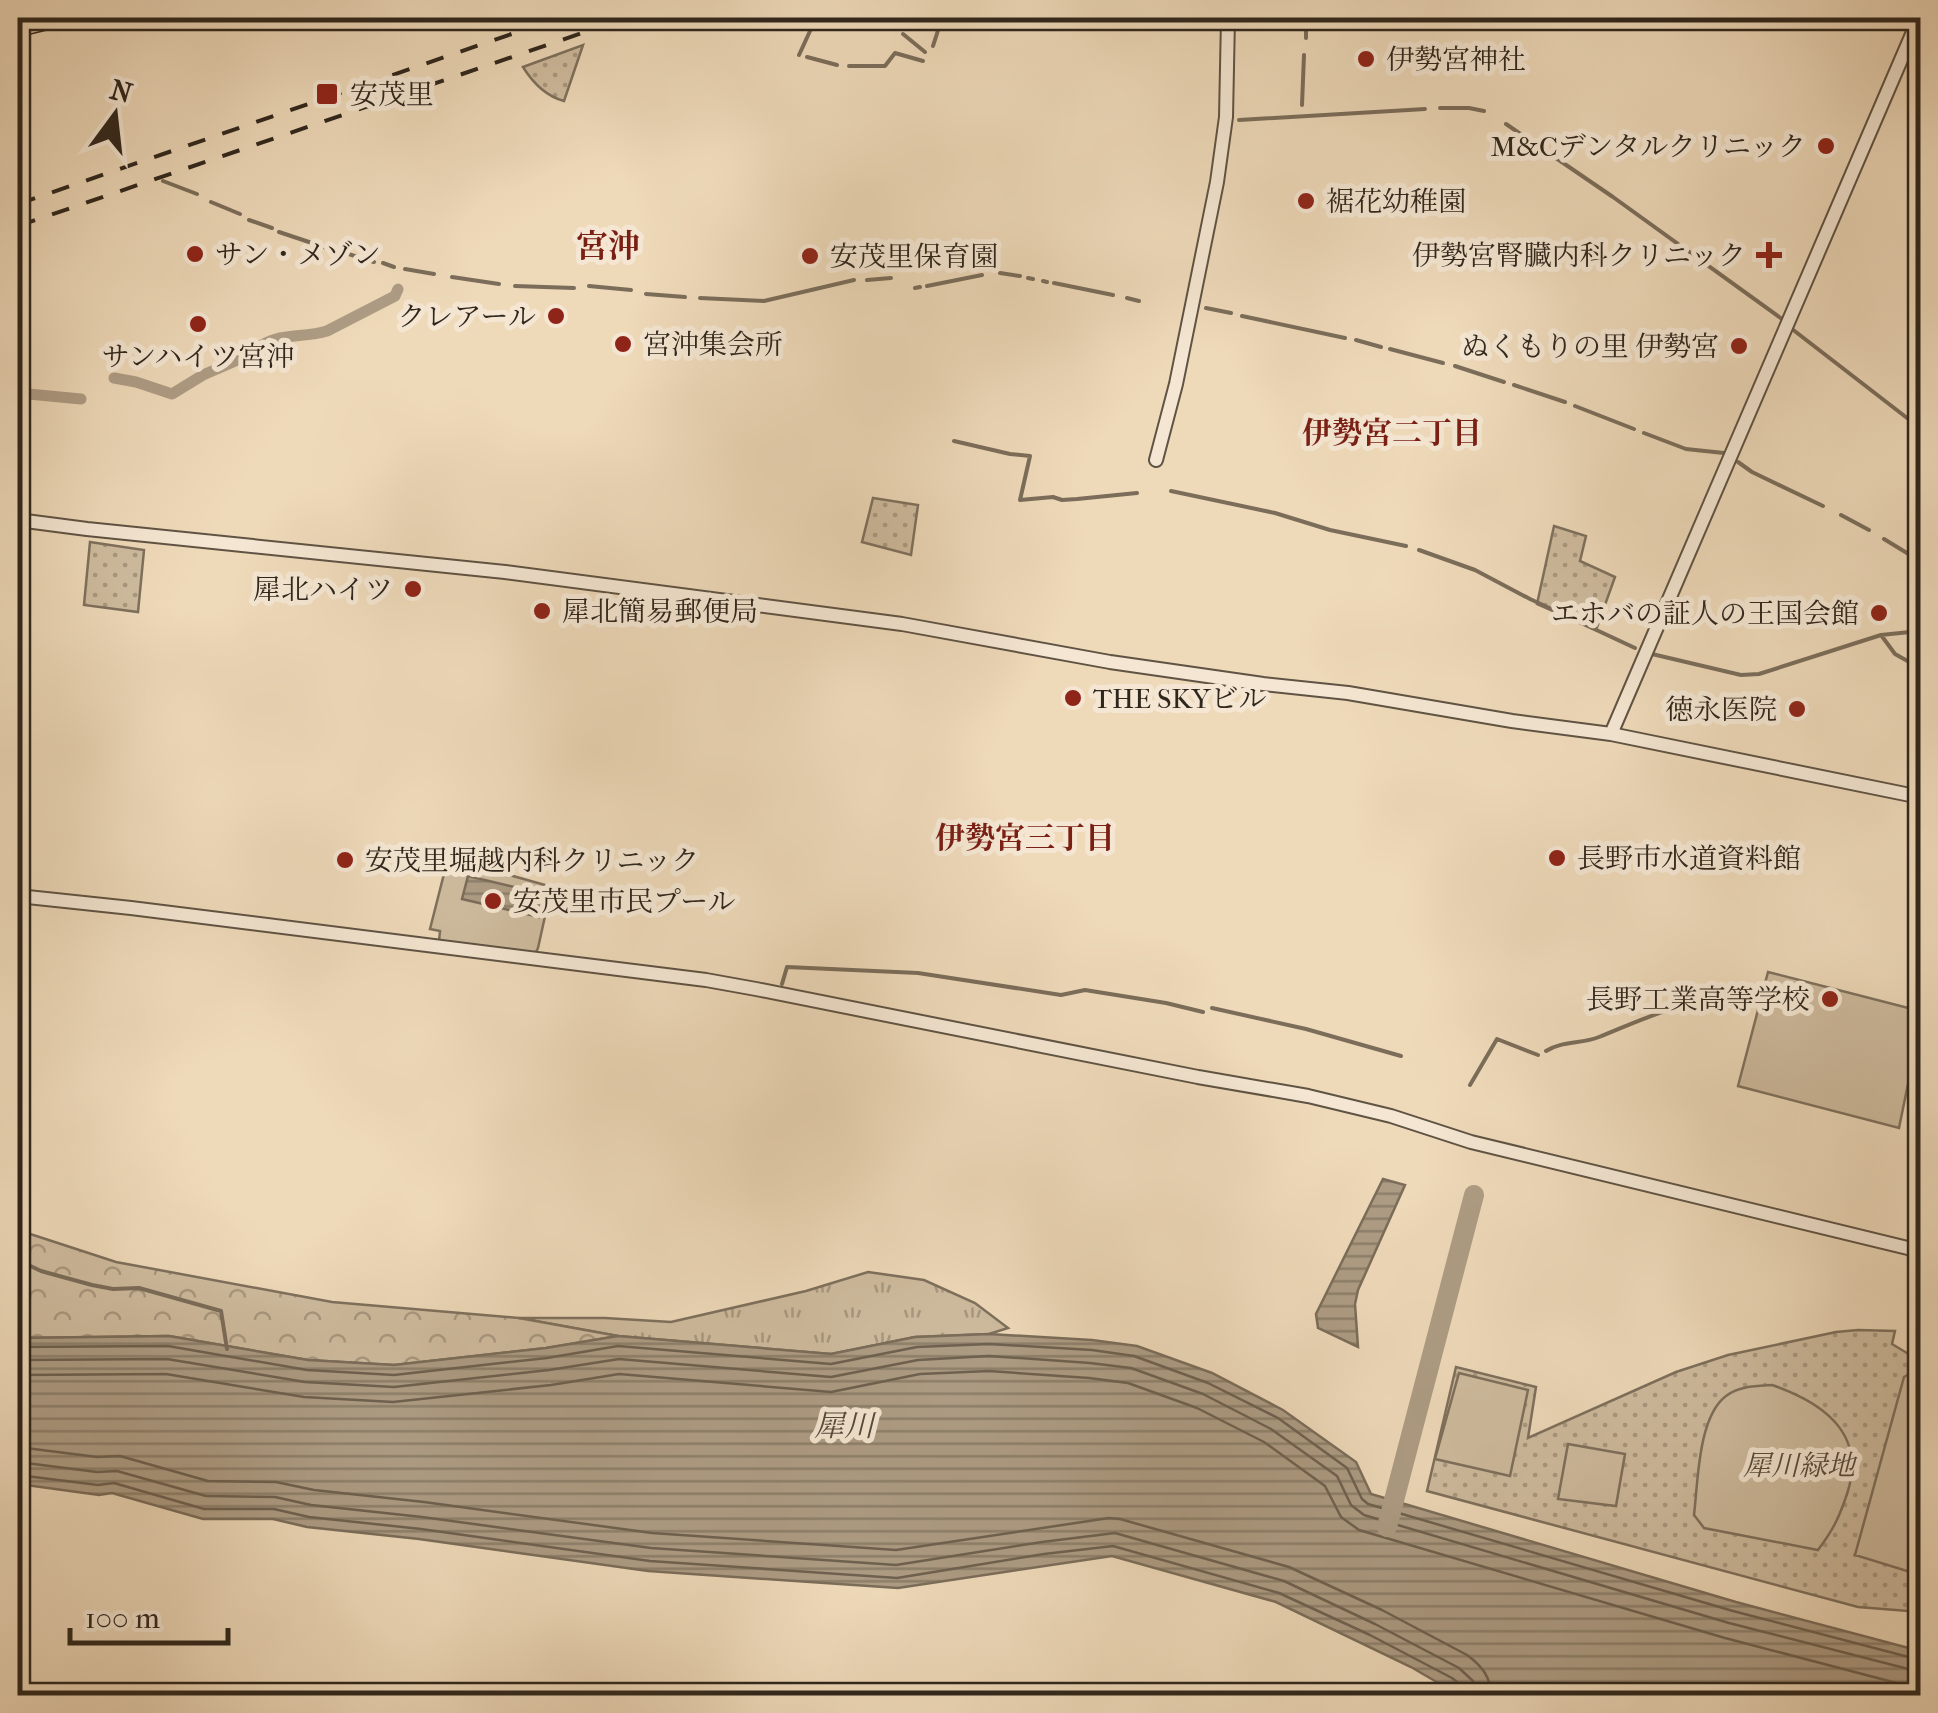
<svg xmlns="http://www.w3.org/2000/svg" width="1938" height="1713" font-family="'IM FELL French Canon','Noto Serif JP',serif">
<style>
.grass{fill:url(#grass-tufts);stroke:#7e705d;stroke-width:2.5}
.forest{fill:url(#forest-crowns);stroke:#7e705d;stroke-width:2.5}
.park{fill:url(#park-dots);stroke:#7e705d;stroke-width:2.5}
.pitch{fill:#cebb9e;stroke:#7e705d;stroke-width:2.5}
.water{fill:url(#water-rules);stroke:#7b6d5a;stroke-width:2.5}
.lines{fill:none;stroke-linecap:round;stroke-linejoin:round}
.shore{stroke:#6e6150;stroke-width:2.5}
.stream{stroke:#7b6d5a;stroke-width:4}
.canal{stroke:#ad9c84;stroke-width:11}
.river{stroke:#ad9c84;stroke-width:20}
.minor-casing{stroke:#5f5343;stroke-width:16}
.highway-casing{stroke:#2f261c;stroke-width:21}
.minor{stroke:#f4e6d2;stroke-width:12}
.highway{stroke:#eed9b9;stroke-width:18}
.rail{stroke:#2f261c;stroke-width:4;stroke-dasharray:18 18;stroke-linecap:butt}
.poi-dot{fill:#8f2418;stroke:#f4e6d2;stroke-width:4}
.labels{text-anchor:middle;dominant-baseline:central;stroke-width:10;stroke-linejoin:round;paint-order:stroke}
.poi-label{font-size:28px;fill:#2f261c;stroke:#f4e6d2;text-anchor:start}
.park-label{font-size:28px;font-style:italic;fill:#574b3c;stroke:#f4e6d2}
.neighbourhood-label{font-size:30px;font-weight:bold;fill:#7a1f14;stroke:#f4e6d2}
.water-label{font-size:30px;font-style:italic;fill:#55493b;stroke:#f4e6d2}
.quarter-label{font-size:32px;font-weight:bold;fill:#7a1f14;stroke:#f4e6d2}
</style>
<defs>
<pattern id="grass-tufts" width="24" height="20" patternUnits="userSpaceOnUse" patternTransform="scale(2.5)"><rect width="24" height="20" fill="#cebb9e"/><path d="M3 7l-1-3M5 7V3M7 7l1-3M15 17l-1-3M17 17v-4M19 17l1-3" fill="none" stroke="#a89880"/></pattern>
<pattern id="forest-crowns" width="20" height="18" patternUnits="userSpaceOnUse" patternTransform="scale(2.5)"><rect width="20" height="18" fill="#cebb9e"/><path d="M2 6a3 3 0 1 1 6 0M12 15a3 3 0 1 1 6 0" fill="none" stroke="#a89880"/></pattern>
<pattern id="park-dots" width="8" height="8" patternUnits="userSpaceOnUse" patternTransform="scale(2.5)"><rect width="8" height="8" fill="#cebb9e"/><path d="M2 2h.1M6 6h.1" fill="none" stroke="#a89880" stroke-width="1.8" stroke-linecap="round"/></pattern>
<pattern id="water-rules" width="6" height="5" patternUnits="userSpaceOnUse" patternTransform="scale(2.5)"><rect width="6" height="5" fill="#ad9c84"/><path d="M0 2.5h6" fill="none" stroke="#8d7f6b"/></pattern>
</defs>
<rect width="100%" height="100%" fill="#eed9b9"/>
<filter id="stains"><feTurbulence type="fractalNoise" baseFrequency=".002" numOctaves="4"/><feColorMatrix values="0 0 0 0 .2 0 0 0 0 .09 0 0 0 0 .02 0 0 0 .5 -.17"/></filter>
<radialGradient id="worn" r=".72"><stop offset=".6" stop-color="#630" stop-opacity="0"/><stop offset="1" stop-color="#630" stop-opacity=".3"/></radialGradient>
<path class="grass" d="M868,1272L924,1280L975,1303L1008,1328L989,1334L915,1337L831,1354L618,1336L519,1318H605L671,1322L806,1291Z"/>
<path class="forest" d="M18,1230L116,1262L332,1302L519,1318L618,1336L546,1348L394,1365L308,1360L169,1336L18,1338Z"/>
<path class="park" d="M583,45L564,101C545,96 533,83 523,67Z
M873,498L918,505L911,555L862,542Z
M1554,526L1586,536L1580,561L1615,577L1596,630L1537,604Z
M90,542L144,550L138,612L84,605Z
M1858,1330L1895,1331L1892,1344L1912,1356L1920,1358V1612L1858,1607L1427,1491L1456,1367L1536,1387L1528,1438L1676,1372L1728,1355L1836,1332Z"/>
<path class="pitch" d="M448,858L549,886L551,889L538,948L535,954L439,941L440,931L430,929Z
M1768,972L1920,1011V1025L1899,1128L1738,1086Z
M1916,1370L1920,1371V1575L1855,1555L1904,1377Z
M1459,1373L1528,1390L1510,1476L1435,1459Z
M1772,1385C1824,1403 1867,1434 1847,1494C1839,1518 1833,1530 1818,1550L1704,1528L1694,1515C1698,1482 1698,1417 1726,1396C1739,1386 1756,1386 1772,1385Z
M1568,1444L1625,1454L1616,1506L1558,1499Z"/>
<path class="water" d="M468,876L544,894L539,917L462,899Z
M1383,1179L1405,1185L1358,1290L1355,1304L1358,1347L1318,1328L1316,1314Z
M989,1334L1092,1340L1137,1346L1212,1373L1283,1410L1356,1462L1371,1494L1736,1602L1920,1651V1695H1459L1411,1667L1276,1602L1112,1556L898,1588L648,1571L419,1539L307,1527L273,1519H203L112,1493L99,1495L18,1484V1338L169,1336L308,1360L394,1365L546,1348L618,1336L831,1354L915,1337Z"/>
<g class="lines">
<path class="shore" d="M18,1347L168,1346L307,1370L394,1375L547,1358L618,1346L831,1364L917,1347L989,1344L1092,1350L1134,1356L1208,1383L1278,1418L1347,1468L1362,1499L1368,1504L1733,1611L1920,1660
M18,1360L167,1359L305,1382L394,1387L549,1370L619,1359L831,1377L918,1360L989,1356L1090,1363L1131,1368L1203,1394L1271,1429L1337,1476L1351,1505L1364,1515L1729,1623L1920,1672
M18,1375L166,1374L304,1397L393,1402L551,1385L619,1374L831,1392L920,1374L989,1371L1089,1378L1128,1383L1197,1408L1264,1442L1325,1486L1341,1517L1359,1530L1725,1638L1908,1686L1920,1688
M18,1447L97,1457L120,1456L208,1481L276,1482L314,1490L424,1502L652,1533L896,1550L1109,1518L1120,1519L1289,1567L1382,1610L1467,1655C1482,1666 1491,1677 1491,1696
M18,1462L97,1472L117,1471L206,1496L275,1497L311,1505L422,1517L651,1548L896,1565L1042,1542L1115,1533L1284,1581L1375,1624L1459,1668L1473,1681L1476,1696
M18,1475L98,1485L114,1483L204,1509H274L309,1517L421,1529L650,1561L897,1578L1044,1554L1113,1546L1279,1593L1370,1635L1452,1678L1462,1686L1464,1696"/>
<path class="stream" d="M903,34L925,52
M1306,38V18
M933,46L942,18
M799,55L816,18
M807,57L837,65
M849,66H885L895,53L923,61
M1302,105L1304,55
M1440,108H1469L1484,111
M1239,120L1425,109
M1506,124L1613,197L1782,319
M163,181L197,194
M211,202L240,214
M249,220L272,228
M279,232L333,250
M342,252L374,262
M383,263L394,267
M405,269L434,274
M1000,273L1020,276
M452,277L499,284
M1028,278L1033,279
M867,280L891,278
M1043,281L1047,282
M1054,283L1113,295
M515,286L574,288
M589,286L631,290
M927,286L982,275
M915,288L920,287
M646,294L685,297
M700,298L764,301L854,280
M1127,298L1139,301
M1206,308L1231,313
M1242,316L1345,338
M1792,329L1920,428
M1356,340L1381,347
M1390,349L1443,363
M1455,366L1504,382
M1514,385L1565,402
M1575,406L1634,429
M1644,433L1686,449L1724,453
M954,441L1010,454L1030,456L1020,500L1053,497L1062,500L1077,499L1137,493
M1738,462L1752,472L1823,506
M1171,491L1275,513L1330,530L1406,546
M1841,515L1869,530
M1884,539L1920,561
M1419,550L1475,570L1530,599L1635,648
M1881,635L1910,632L1920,626
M1652,654L1741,675L1759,674L1881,635L1895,654L1920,668
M782,984L787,967L918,973L1061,995L1085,990L1166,1003L1203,1012
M1212,1008L1306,1029L1401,1056
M1546,1051C1561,1041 1582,1044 1599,1037C1633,1024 1691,994 1727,1005
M1470,1085L1497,1039L1538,1055
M18,1260L41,1271L92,1285L113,1289L139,1288L221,1311L227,1349"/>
<path class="canal" d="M254,351C276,331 301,339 327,331L395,296L398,289
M114,378L136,382L172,394L203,375L240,359
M18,393L81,399"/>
<path class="river" d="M1387,1527L1474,1195"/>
<defs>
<path id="minor" d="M1156,460L1176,384L1217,182L1226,117L1228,18
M18,520L87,529L505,572L902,624L1110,662L1263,684L1348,693L1512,721L1611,734L1920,797
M1611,734L1919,18
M18,896L131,908L706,980L756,989L1198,1077L1308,1096L1391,1116L1471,1142L1920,1251"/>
<path id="highway" d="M18,27L55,18"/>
</defs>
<use href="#minor" class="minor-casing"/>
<use href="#highway" class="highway-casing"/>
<use href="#minor" class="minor"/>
<use href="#highway" class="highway"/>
<path class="rail" d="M18,204L558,18
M18,226L626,18"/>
</g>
<g class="poi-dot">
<circle cx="1366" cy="59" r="10"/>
<rect x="315" y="82" width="24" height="24" rx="5"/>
<circle cx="1826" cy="146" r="10"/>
<circle cx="1306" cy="201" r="10"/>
<circle cx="195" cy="254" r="10"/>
<path d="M1764 240h10v10h10v10h-10v10h-10v-10h-10v-10h10z"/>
<circle cx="810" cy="256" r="10"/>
<circle cx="556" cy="316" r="10"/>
<circle cx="198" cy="324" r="10"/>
<circle cx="623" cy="344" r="10"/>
<circle cx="1739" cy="346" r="10"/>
<circle cx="413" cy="589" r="10"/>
<circle cx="542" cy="611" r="10"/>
<circle cx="1879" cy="613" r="10"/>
<circle cx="1073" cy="698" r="10"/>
<circle cx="1797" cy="709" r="10"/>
<circle cx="1557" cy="858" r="10"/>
<circle cx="345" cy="860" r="10"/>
<circle cx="493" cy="901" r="10"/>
<circle cx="1830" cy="999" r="10"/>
</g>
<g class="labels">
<g class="poi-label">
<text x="1386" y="59">伊勢宮神社</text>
<text x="350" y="94">安茂里</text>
<text x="1806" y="146" text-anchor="end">M&amp;Cデンタルクリニック</text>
<text x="1326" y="201">裾花幼稚園</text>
<text x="215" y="254">サン・メゾン</text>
<text x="1746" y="255" text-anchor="end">伊勢宮腎臓内科クリニック</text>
<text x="830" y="256">安茂里保育園</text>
<text x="536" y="316" text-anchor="end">クレアール</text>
<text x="643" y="344">宮沖集会所</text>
<text x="1719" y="346" text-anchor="end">ぬくもりの里 伊勢宮</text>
<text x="198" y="356" text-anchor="middle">サンハイツ宮沖</text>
<text x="393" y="589" text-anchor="end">犀北ハイツ</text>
<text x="562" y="611">犀北簡易郵便局</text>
<text x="1859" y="613" text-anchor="end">エホバの証人の王国会館</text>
<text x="1093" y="698">THE SKYビル</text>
<text x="1777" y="709" text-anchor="end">徳永医院</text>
<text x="1577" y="858">長野市水道資料館</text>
<text x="365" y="860">安茂里堀越内科クリニック</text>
<text x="513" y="901">安茂里市民プール</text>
<text x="1810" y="999" text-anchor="end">長野工業高等学校</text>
</g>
<g class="park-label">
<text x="1799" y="1465">犀川緑地</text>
</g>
<g class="neighbourhood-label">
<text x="1392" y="433">伊勢宮二丁目</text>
<text x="1025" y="838">伊勢宮三丁目</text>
</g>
<g class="water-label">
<text x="844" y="1426">犀川</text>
</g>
<g class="quarter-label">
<text x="608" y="246">宮沖</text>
</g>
</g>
<rect width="1938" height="1713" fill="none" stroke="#eed9b9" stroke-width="60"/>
<rect x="20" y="20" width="1898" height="1673" fill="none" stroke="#2f261c" stroke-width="5"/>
<rect x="30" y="30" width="1878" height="1653" fill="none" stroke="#2f261c" stroke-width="2.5"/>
<g transform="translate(115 115) rotate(15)" stroke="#f4e6d2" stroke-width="8" paint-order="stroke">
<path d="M0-8L18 38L0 25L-18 38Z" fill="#2f261c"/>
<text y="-15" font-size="28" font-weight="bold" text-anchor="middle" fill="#2f261c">N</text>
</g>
<path d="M70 1628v15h158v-15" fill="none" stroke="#2f261c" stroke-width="5"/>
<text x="85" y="1628" font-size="30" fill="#2f261c" stroke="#f4e6d2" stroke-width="8" paint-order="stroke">100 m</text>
<rect width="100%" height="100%" filter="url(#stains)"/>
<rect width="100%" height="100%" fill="url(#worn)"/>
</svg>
